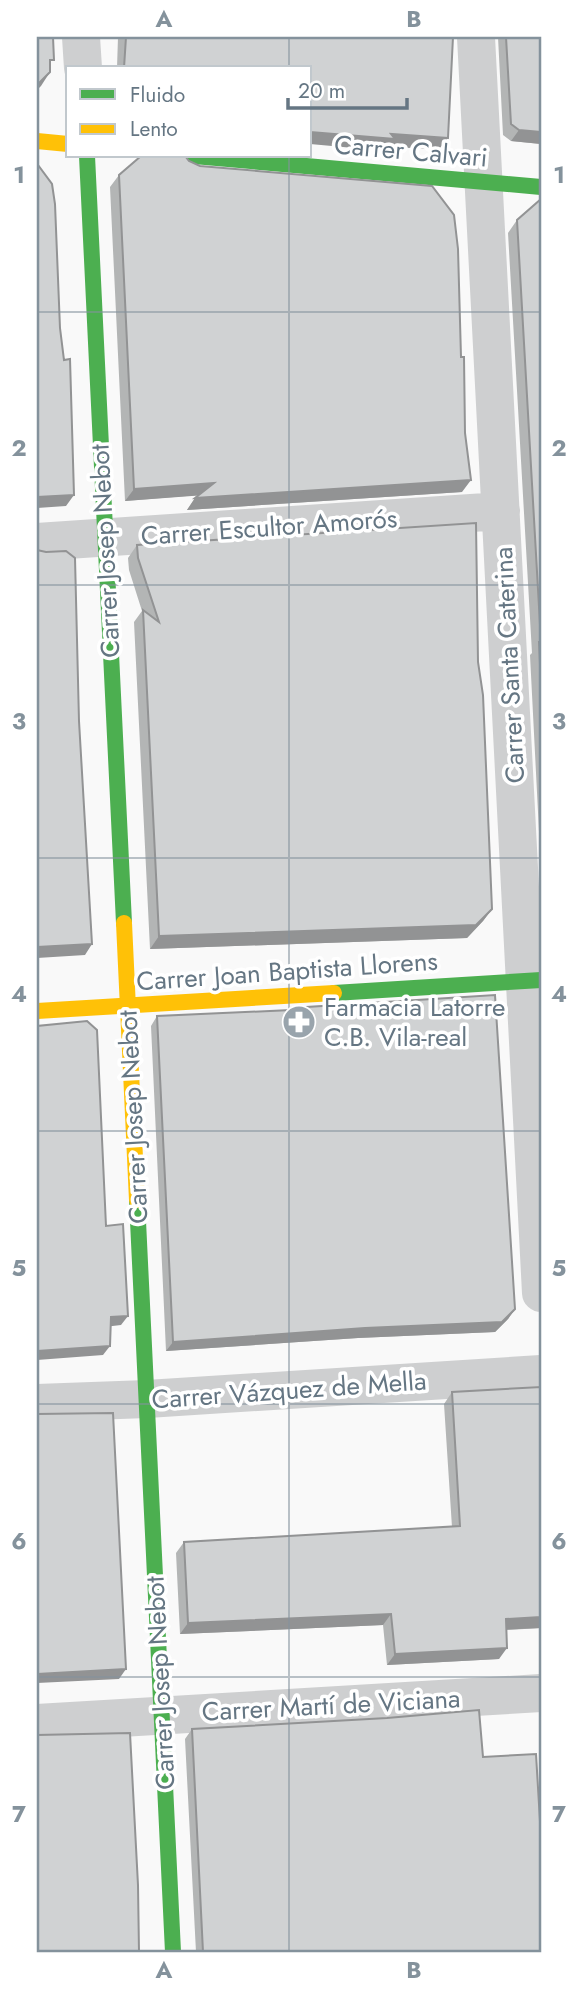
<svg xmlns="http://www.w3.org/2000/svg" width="578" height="1989" font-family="Jost,sans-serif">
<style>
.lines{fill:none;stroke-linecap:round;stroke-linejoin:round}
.street{stroke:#cecfd0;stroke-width:38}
.fast{stroke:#4caf50;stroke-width:16}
.slow{stroke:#ffc107;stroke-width:16}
.wall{fill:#b3b5b5}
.shaded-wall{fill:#929394}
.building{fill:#d0d2d3;stroke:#929394;stroke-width:2}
.grid{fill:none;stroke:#84929c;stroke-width:2;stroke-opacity:0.55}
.labels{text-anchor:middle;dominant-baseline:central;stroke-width:7;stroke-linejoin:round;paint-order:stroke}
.street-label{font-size:26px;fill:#657683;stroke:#fff}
.poi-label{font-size:26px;fill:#657683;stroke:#fff;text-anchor:start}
.neatline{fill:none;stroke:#84929c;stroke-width:2.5}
.grid-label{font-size:23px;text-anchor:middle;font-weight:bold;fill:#84929c}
</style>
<rect width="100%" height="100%" fill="#f9f9f9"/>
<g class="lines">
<path class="street" d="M81,37L83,68
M476,37L541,1293
M37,542L501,511
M37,1403L147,1399L541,1374
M37,1723L541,1693"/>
<path class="fast" d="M87,156L124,923
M194,156L541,187
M334,993L541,980
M137,1200L173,1952"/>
<path class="slow" d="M37,141L68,144
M124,923L137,1200
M37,1011L334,993"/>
</g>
<path class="wall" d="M118,37H453L448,138L439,149L390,147L387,151L310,68H117Z
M498,37H541V144L511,141L503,135Z
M119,175L462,492L187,510L195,498L199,495L125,501L110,187Z
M541,199V871L530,655L532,653L508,233L517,220Z
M137,545L478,662L492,909L483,921L467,938L150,949L134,622L142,611L129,570L128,558Z
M291,1008L515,1309L508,1319L495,1332L358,1338L166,1351L151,1026L157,1016L290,1010Z
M541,1387V1628L506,1630L499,1659L387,1665L383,1625L180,1634L176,1553L184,1542L452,1527L444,1404L452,1392Z
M192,1729L483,1757L541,1952H196L185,1739Z"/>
<path class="shaded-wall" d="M50,72L41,86L37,90V84Z
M519,130L541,132V144L511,141Z
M310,132L391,134L448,138L439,149L390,147L387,151L310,144Z
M471,480L462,492L187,510L195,498Z
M214,483L205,495L125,501L134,489Z
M74,495L66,506L37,508V497Z
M492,909L483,921L467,938L150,949L159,936Z
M92,944L85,955L37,958V947Z
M515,1309L508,1319L495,1332L358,1338L166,1351L173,1342Z
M128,1316L121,1325L104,1327L111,1317Z
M110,1346L103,1355L37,1360V1351Z
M391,1614L383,1625L180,1634L188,1623Z
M541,1617V1628L498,1630L506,1619Z
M507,1648L499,1659L387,1665L395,1654Z
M126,1669L119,1679L37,1683V1674Z"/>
<path class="building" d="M37,37H53L54,60H50V72L38,84H37Z
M126,37H453L448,138L391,134L395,139L310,132V68H124Z
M506,37H541V132L519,130L511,124Z
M141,156H185L189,161L200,166L432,186L454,215L458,249L461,357H464L465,433L471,480L195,498L214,483L134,489L119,175Z
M37,165H38L52,184L55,204L60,328L64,360L70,359L74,495L37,497Z
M541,199V686L539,642H541L517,220Z
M476,523L478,662L483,695L492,909L476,925L159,936L143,610L159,622L138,558L137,545Z
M37,550L46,552L66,551L75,558L79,721L92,944L37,947Z
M495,995L515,1309L502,1322L365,1328L173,1342L157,1016L291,1010V1008Z
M87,1021L97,1030L106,1226L123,1224L128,1316L111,1317L110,1346L37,1351V1026Z
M541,1387V1617L506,1619L507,1648L395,1654L391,1614L188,1623L184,1542L460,1526L452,1392Z
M113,1413L126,1669L37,1674V1414Z
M479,1710L483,1757L536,1754L541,1838V1952H203L192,1729L387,1718Z
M130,1733L138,1885L139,1952H37V1735Z"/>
<path class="grid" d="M289,37V68M289,156V1952M37,312H541M37,585H541M37,858H541M37,1131H541M37,1404H541M37,1677H541"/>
<defs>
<symbol id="pharmacy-disc" viewBox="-11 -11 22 22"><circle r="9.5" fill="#99a4ac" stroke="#fff"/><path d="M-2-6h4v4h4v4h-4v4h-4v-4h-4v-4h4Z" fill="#fff"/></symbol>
</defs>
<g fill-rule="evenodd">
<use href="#pharmacy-disc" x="280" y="1003" width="38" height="38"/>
</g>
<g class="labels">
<g class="street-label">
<text transform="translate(411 151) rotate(5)">Carrer Calvari</text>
<text transform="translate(269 527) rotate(-4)">Carrer Escultor Amorós</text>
<text transform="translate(105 551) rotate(-93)">Carrer Josep Nebot</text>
<text transform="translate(509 665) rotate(-93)">Carrer Santa Caterina</text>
<text transform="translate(287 971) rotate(-4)">Carrer Joan Baptista Llorens</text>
<text transform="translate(133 1117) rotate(-93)">Carrer Josep Nebot</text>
<text transform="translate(289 1390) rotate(-4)">Carrer Vázquez de Mella</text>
<text transform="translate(160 1683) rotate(-93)">Carrer Josep Nebot</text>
<text transform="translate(331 1705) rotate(-3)">Carrer Martí de Viciana</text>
</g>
<g class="poi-label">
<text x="324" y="1007">Farmacia Latorre<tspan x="324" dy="30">C.B. Vila-real</tspan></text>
</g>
</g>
<rect width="578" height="1989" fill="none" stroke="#ffffff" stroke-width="77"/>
<rect x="66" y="66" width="245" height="91" fill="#ffffff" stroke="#c1c8cd" stroke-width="2"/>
<rect x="80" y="89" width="35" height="10" fill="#4caf50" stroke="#c1c8cd" stroke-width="2"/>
<text x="130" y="102" font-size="21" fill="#657683">Fluido</text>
<rect x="80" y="124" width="35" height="10" fill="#ffc107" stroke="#c1c8cd" stroke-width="2"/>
<text x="130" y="136" font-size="21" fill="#657683">Lento</text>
<path d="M288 98v10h119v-10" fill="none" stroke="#657683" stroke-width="3.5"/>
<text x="298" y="98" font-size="21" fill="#657683" stroke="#ffffff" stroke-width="5" paint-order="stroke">20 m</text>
<rect x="38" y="38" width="502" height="1913" class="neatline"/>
<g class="grid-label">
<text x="164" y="27">A</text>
<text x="414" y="27">B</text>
<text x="19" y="183">1</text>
<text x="559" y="183">1</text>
<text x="19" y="456">2</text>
<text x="559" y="456">2</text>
<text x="19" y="729">3</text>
<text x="559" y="729">3</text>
<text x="19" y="1002">4</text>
<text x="559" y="1002">4</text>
<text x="19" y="1276">5</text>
<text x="559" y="1276">5</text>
<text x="19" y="1549">6</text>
<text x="559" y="1549">6</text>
<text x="19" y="1822">7</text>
<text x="559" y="1822">7</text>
<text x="164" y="1978">A</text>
<text x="414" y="1978">B</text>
</g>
</svg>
